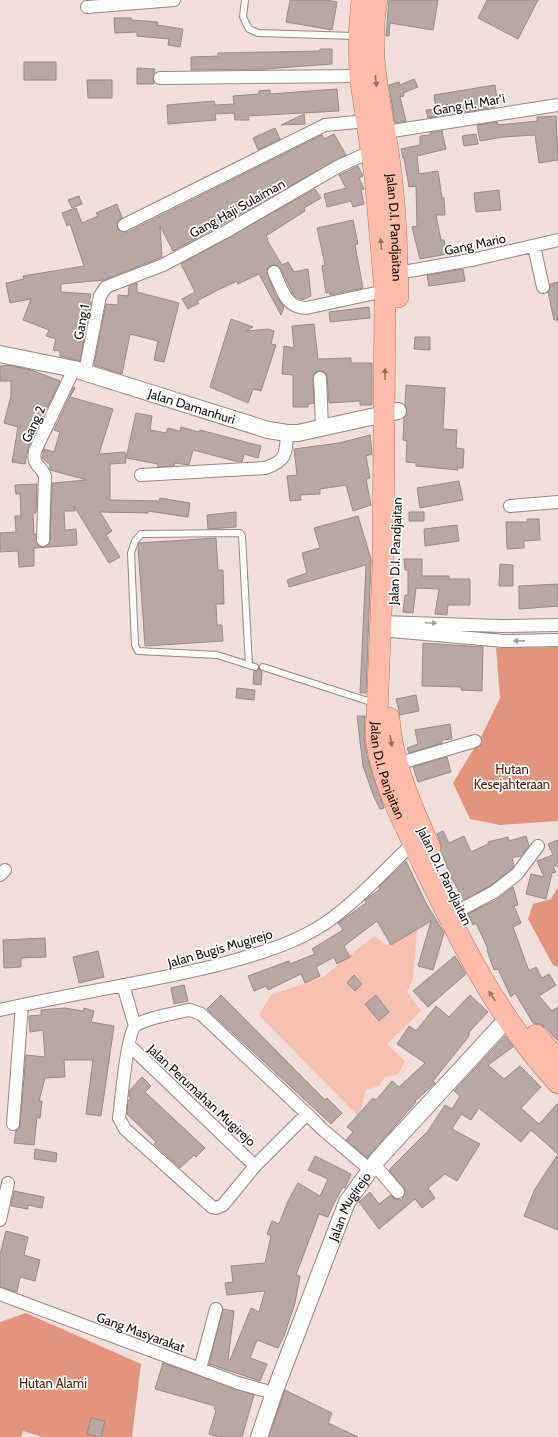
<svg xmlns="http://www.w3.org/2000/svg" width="558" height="1437" font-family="Cabin,sans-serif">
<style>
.green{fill:#f6c0b0}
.forest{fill:#e3947d}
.building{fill:#b8a8a4;stroke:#998a85}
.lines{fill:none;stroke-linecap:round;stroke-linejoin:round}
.service-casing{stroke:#978883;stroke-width:8}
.minor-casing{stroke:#978883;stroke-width:14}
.tertiary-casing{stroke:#978883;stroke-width:18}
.trunk-casing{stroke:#ac7464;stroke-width:22}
.service{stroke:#fff;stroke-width:6}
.minor{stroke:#fff;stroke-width:12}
.tertiary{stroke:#fff;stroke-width:16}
.trunk{stroke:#febba7;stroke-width:21}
.oneway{fill:#966e63}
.oneway2{fill:#a2a09f}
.labels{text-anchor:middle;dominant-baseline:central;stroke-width:3.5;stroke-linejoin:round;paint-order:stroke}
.street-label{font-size:13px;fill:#17110f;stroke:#fff}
.park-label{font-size:13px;fill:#5c1700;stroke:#fff}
</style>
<rect width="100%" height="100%" fill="#f0dfda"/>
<path class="green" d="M417,929L413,979L407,992L421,1011L387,1044L405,1061L398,1074L385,1077L379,1086L366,1090L359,1117L259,1015L271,995L323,977L374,936L386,945Z"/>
<path class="forest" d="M558,647V821L500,825L470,819L453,783L482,735L500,698L496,648Z
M558,887V967L553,965L528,919L533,904L551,899Z
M26,1313L141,1364L132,1437H42L23,1431L21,1437H0V1322Z"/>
<path class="building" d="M290,0H326L337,2L332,30L286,22Z
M389,0H438L433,30L390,23L389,36H386Z
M487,0H538L518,39L478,18Z
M114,18H131L132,20L158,22L157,25L183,29L180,47L168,45L169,39L137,36V32L115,33Z
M320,49H332V64L265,69L191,70V57L218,56V53L320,51Z
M24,62H56V80H24Z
M137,68L155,69L153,78L154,84H137Z
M414,79L418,87L403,93L404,96L400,97L406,121L395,123L389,85L399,82L400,85Z
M87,80H112V98H88Z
M495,85L497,99L493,100L495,107L428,118L426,110L436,109L434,95Z
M337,89L339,111L248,116L249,120H235L234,113L215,114L216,120L168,124L167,105L214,101L215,105L234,104L233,96L259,94V91L270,90V94Z
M304,114L305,124L281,125Z
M556,116L558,160L539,163L535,135L503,137L480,141L477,125L497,122L498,125L537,121V117Z
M275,128L280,139L258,150L253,138Z
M442,131L446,149L417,156L419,174L438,171L442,198H444L445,215H436L441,240H444L447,254L420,259L412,227L417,226L416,186L409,187L404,158H403L401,149L420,145V136L430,135V133Z
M334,134L346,155L223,224L173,251L160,226L162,257L104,280L61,284V292L91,294L89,302H91L80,361L60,356V351L53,350L56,339L46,336L49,330L23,320L31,299L10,303L6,283L24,279L23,276L84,266L70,224L67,226L62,213L76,208L82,223L98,216L96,213L117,204L122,218L118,221L117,228L120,231L128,232L322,135L324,139Z
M476,134L478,144L464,146L462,136Z
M358,166L363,176L359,178L364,189L361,190L364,204L353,207L351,201L327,207L324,194L346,188L339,175Z
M315,189L321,198L304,208L305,211L266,236L268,239L267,240L282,265L288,262L294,272L308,269L311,296L302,300L294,296L281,269L274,265L268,267L267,272L275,294L284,307L281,315L259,274L238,284L237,281L218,290L197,301L199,303L188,309L182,299L195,292L181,264Z
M499,190L501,210L476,212L474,193Z
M79,196L82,204L72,208L68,200Z
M353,220L358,244L355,245L363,288L330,295L329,292L326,293L322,266L325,265L317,228Z
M463,269L465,281L429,286L427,275Z
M558,282V320H554L548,292L550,284Z
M137,283V292L179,303L164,362L154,360L158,341L130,334L122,374L94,365L106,304L118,305V295L128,296L129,286Z
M369,307L370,318L330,322L329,312Z
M231,319L253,327L246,331L268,329L274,331L271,344L276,345L261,391L253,389L248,403L210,387Z
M314,324L318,359L351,358V363H372V405H360V401L329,403L327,377L324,372L320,371L316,372L313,378L314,403L308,404V407H293V375L282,374L284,346L294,348L292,326Z
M415,337H430V350L414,349Z
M8,365L31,370L60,381L28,448L25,464L12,462L18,427L4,423L11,396V381H0V366Z
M406,385L445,388L443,429L457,430L456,448L464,449L463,468H457L458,470L416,466V463L406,462L407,441L403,440L404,418L407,413L405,405Z
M74,387L75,388L70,397L113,409L99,454L125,452L126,463L110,464V500L159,501L160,498L190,503L188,517L148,511V513L100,512L112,531L106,535L120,557L109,563L74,506L75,511H64L65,530L76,529L77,545L34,548V566L19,567L18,551L0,552V533L16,532L15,516H21L20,494H16L15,485L37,484L36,513H33L34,535L36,534L37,544L43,547L49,544L50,540L52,483L87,480L50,470V465L42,458L44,449L54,452L60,432L54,430Z
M136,413L152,416L150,430L166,433L168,428L180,431L181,427L199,432L200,430L261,446L258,458L244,454L242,462H239L193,450L189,465L175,463L174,466L158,467V464L126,458Z
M370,435L372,454L366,456L370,478L366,479L371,505L353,511L346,485L320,489V494L300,495L301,500L290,501L287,476L297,475L294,449L339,443Z
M459,481L463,500L420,508L417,488Z
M236,512V527L208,529L207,515Z
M409,512H424V521H409Z
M358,516L371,559L366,693H360L366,565L289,587L287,580L307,573L302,553L320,548L314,528Z
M527,519H539L540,540L524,541V548L507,549L506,522H527Z
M457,525L459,541L425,546L424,529Z
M216,538L218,570H223L224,604H216L217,625H222L223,641L145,646L138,547L139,543Z
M404,559H422V576H449V579H470V605H448L447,615L435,614L439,589L416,588L413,613L403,612L405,595H408V570H405Z
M500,564L513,565V586H499Z
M558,584V606L519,609V586Z
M423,643L483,647L482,691L461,690V687L422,686Z
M259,669L262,672L261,685L253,684L254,671Z
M237,688L255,690L254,700L236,698Z
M416,695L419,711L400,715L396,699Z
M357,716H365L364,737L367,756L384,808L380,809L374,797L363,766Z
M450,724L452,739L442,740V743L409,753L407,748L418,744L415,730Z
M447,757L451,772L418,782L413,767Z
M443,831L449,843L464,836L471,852L488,844V842L508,837L509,841L526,836L529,846L521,856L512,858L514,865L512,869L490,886L464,900L452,879L441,851V844L437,834Z
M558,840V867L557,865L553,867L556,872L552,873L546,899L526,894L531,874L544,877L537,861L553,855L548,844Z
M406,861L426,903L444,933L433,970L418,966L431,921L391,945L377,921L344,946L350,957L337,964L334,957L316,967L320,976L305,983L301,974L268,990L266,986L254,991L248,976L289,961L290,964L315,954L312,949L343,930L338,923L366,903L365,900L380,889L379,887Z
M513,887L518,905L514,906L521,923L513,927L529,971L536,967L542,978L549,974L556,985L539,996L552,1011L558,1007V1041L545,1027L540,1024L533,1023L515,993L511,997L498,969L494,970L487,950L488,949L476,923L473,925L468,914L498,899Z
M45,938L46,957L21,958V967L4,968L3,940Z
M98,951L104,977L79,983L73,957Z
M455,956L466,974L428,1007L413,991Z
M354,975L362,984L355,991L347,983Z
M184,985L188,1001L174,1004L171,988Z
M221,995L325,1100L327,1098L342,1113L331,1124L207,1009Z
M376,995L389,1012L379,1021L365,1004Z
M470,995L488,1012L469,1032V1036L433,1081L435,1083L415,1101L416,1102L367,1158L346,1140L353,1132L347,1127L373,1098L376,1100L392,1081L399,1087L425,1063L397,1044L409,1026L416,1031L436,1006L449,1017Z
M65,1008L83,1011L84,1008L94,1011L91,1022L114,1026L101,1116L86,1114L93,1060H64L65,1077L45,1078L39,1101H42L40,1118L37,1117L34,1145L14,1143L16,1131L20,1125L26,1055L45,1057L43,1030L30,1032L29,1016L41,1015V1010Z
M505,1036L513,1047L488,1065L504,1079L520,1066L541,1087L521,1108L539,1124L558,1103V1230L524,1216L535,1189L558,1154L531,1130L521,1142L479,1108L471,1120L461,1114L452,1129L480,1144L457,1181L445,1174L428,1188L435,1198L422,1208L415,1199L379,1229L359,1202L370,1192L379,1204L391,1195L395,1199L402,1200L405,1190L389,1170L428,1131L445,1105L452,1109L460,1096L454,1091Z
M142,1077L151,1086L145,1092L205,1148L196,1157L194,1155L180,1168L154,1144L156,1142L127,1114L128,1101L131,1098L129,1096L130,1090Z
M35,1149L57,1153L56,1162L34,1159Z
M315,1156L351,1174L345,1188L343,1187L334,1203L328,1217L319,1214L296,1275L300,1276L295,1303L284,1336L278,1348L257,1340L250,1358L267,1364L260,1381L209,1364L223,1309L234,1311L228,1360H230L251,1308L259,1312L265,1291L227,1295L225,1283L233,1282L231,1266L265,1263L271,1236L267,1234L272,1221L279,1224L288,1201L298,1183L320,1196L328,1179L308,1170Z
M14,1191L44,1197L42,1208L28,1205V1209L11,1206Z
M6,1231L28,1237L24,1255L40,1260L35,1281L20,1277L17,1292L0,1287V1255Z
M163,1363L254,1395L242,1437H218L209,1434L216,1410L214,1409L215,1406L155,1389Z
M285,1390L332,1413L328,1423L358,1437H269Z
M91,1418L105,1421L101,1437L87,1434Z"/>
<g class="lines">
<defs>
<path id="service" d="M245,0L243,17L249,29L258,33L355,36
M249,665L242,536L240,533L141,534L135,541L131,553L135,645L138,651L217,655L255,667
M263,667L374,703"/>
<path id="minor" d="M87,7L174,0
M160,78L360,76
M386,132L558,105
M124,225L325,125L367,121
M534,246L543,287
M274,272C282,288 285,308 306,308L385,291
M398,273L476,259L558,240
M85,372L100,296L106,287L163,265L227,231L339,166L372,151
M320,378L322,427
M141,475L265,468C286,461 286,455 287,433
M510,506L558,502
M43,540L45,476C41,464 32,467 35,451L74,369
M381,622L502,626L558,625
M380,630L504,641L558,640
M397,764L475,741
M0,875L5,870
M460,910L494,892L517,874L538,846
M123,985L135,1026
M0,1010C71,994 143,983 214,966C248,957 285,947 316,929C349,910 385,870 413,843
M129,1045L255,1166
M307,1114L255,1166L223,1205L216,1208L212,1207L125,1129L119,1118C121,1104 127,1031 136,1025C149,1017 169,1015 183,1011L190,1010L201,1014L307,1114L322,1129L369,1169
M13,1124L22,1005
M374,1164L398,1192
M0,1220L8,1183
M0,1294L238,1383L274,1393
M200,1369L216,1309"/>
<g id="tertiary">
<path id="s1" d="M0,354L74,369L268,430L287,433H298L398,411"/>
<path id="s2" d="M259,1437L274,1393L347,1202L378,1159L508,1018"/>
</g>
<g id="trunk">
<path id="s3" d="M362,0L359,36L360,76L375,176L385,291L383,566L376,737C381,781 404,822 422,862C460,941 498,1018 558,1083"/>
<path id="s4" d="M377,0C366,59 383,108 390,166C396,209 397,254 398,297"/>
<path d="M389,718C392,764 412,807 430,848"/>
<path d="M536,1035L558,1061"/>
</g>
</defs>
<use href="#service" class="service-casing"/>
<use href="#minor" class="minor-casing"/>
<use href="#tertiary" class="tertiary-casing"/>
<use href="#trunk" class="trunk-casing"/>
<use href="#service" class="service"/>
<use href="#minor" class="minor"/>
<use href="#tertiary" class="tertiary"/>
<use href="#trunk" class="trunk"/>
</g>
<defs><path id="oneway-solid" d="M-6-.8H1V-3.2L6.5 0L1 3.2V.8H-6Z"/></defs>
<g class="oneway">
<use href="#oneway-solid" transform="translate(376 81) rotate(83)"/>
<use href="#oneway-solid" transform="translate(381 244) rotate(-94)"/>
<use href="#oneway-solid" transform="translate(385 374) rotate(-90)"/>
<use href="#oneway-solid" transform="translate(391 741) rotate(81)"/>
<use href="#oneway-solid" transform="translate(492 996) rotate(-123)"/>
</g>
<g class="oneway2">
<use href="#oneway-solid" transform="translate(431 623) rotate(2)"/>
<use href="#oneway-solid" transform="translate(519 641) rotate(179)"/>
</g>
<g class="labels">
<g class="street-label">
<text transform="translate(469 104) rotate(-10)">Gang H. Mar'i</text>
<text transform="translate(237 208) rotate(-29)">Gang Haji Sulaiman</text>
<text stroke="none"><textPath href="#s4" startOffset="229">Jalan D.I. Pandjaitan</textPath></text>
<text transform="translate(475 244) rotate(-12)">Gang Mario</text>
<text transform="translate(81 322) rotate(-79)">Gang 1</text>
<text stroke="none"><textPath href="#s1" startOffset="199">Jalan Damanhuri</textPath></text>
<text transform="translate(33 424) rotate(-65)">Gang 2</text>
<text transform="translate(395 551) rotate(-88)">Jalan D.I. Pandjaitan</text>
<text stroke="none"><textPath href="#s3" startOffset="774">Jalan D.I. Panjaitan</textPath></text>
<text transform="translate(445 876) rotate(64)">Jalan D.I. Pandjaitan</text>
<text transform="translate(220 948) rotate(-16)">Jalan Bugis Mugirejo</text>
<text transform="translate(202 1095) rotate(43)">Jalan Perumahan Mugirejo</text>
<text stroke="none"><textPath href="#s2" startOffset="248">Jalan Mugirejo</textPath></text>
<text transform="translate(141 1332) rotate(20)">Gang Masyarakat</text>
</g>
<g class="park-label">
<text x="512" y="769">Hutan<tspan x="512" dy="15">Kesejahteraan</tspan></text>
<text x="53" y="1383">Hutan Alami</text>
</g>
</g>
</svg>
